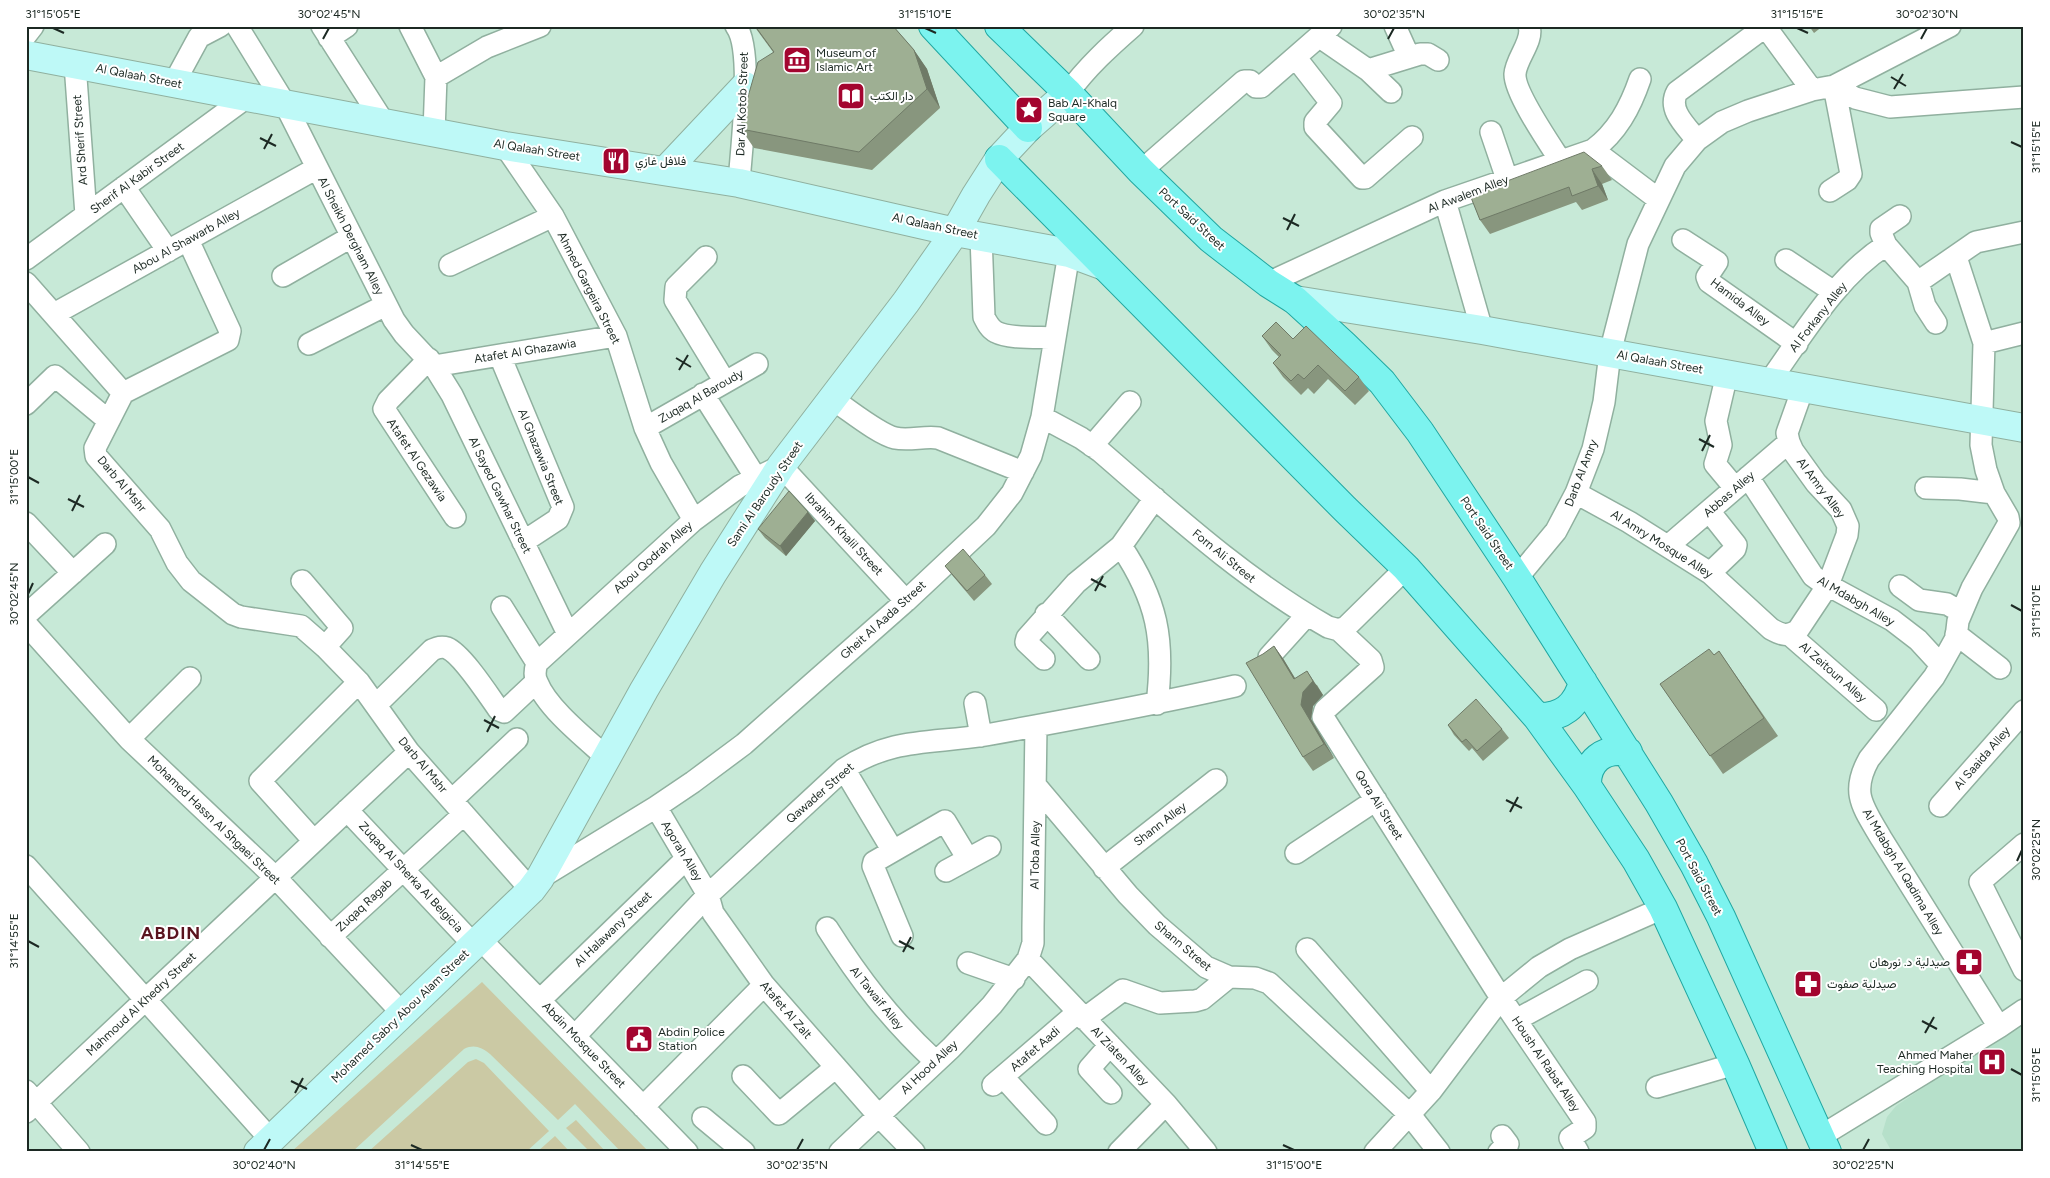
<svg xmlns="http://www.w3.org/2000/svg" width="2050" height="1178" font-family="Figtree,Vazirmatn,sans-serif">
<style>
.built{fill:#b6e0ca}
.green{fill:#cbc9a4}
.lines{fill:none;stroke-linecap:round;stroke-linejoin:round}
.street-casing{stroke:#90b09f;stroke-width:24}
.secondary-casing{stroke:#90b09f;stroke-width:30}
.primary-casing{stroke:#22a7a1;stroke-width:30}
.street{stroke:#fff;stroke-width:21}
.secondary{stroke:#bef9f7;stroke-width:28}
.primary{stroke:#7cf3ef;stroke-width:28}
.wall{fill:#88967e}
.shaded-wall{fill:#6f7a67}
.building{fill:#9eaf93;stroke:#6f7a67}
.ticks{fill:none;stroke:#1c2923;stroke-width:2}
.labels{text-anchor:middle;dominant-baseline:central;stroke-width:4;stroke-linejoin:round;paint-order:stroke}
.poi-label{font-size:12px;fill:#1c2923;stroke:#fff;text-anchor:start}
.street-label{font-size:12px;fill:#1c2923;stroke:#fff}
.district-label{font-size:18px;font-weight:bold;letter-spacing:1px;fill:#59141e;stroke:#fff}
.neatline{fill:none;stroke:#1c2923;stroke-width:2}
.ticks-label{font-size:12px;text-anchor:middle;fill:#1c2923}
</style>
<rect width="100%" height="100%" fill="#c7e9d7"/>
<path class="built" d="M2024,1019V1152H1892L1882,1134L1887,1117L1896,1106Z"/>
<path class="green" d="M482,982L649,1152H621L575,1104L558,1120L490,1054C481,1047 474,1044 464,1049L352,1152H291Z
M476,1059L484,1063L549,1131L526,1152H368L468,1062Z
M576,1120L606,1152H590L566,1128Z
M555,1136L570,1152H537Z"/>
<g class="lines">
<defs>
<path id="street" d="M237,26L285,104L394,320L404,334L434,366L452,395L568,634
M322,26L384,123
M410,26L436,77L434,132
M736,26C754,50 741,150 739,183
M1395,26L1409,57
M1529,26C1534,41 1516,58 1515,74C1514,92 1549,143 1560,160
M1765,26L1812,90
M26,35L33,26
M1320,37L1368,70L1391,92
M329,38L347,26
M1296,58L1331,103L1315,122V127L1362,178H1365L1412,137
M75,64L86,215
M1368,70L1420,54H1428L1438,60
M436,77L487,47L540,26
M174,83L199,37L220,26
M1834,86L1855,98L1890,107L2024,97
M1068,93C1087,67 1109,47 1133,26
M1491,132L1507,179
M1697,140C1687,127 1667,110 1677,92L1766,26
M505,146L553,216L616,336L645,428L661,463L694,520
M1593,150L1658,199
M1141,171L1244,81H1250L1256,87H1261L1331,26
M124,187L168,251
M1830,191L1847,180L1851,174L1834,86
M1445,201L1482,330
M981,236L984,317C987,323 990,329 996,332C1009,339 1040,337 1055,338
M188,240L230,331L228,340L123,393L95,448L96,456L160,529L177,563L191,581L233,614L241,617L301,626L325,647L359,682L409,752L531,890
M1683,240L1717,262L1707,277L1709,282L1797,344
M1886,245L1918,282L1925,306L1936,323
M706,257L676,287L675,300L725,382
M1956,257L1984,343L1981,445L1986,470L1994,493L2008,517L2009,523L1972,588L1958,621L1956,638L1941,665L1934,677L1869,759C1850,793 1863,807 1881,838L1999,1027
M26,259L247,97
M1786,260L1834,292
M450,265L553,216
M283,276L351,237
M1918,282L1976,242L2024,232
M26,283L123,393
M1268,283L1445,201L1593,150C1617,132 1630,108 1640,79
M54,314L317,168
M1984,343L2024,333
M309,344L386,305
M500,356L563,507L558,519L523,542
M429,359L388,401L384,409L455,517
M434,366L616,336
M1727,374L1716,421L1721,445L1715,464L1735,488
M1769,382C1803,335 1836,277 1886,245L1881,233V229L1900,216
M703,394L756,478
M832,399C848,409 878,434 895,438C909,441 924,436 938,438L1023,472
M26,404L55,376L109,421
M1042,417L1081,438L1101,452C1174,515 1244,579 1328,627L1339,630L1346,627L1406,568
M645,428L757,364
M1092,446L1130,402
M1748,477L1813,576L1820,581L1892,620L1918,640L1941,665
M1926,488L1960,489L1994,493
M1576,493L1629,522L1710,573L1771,629C1782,635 1787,637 1798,630L1828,585L1847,535L1848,526L1841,510L1816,483L1793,451L1789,442L1787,433L1803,388
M1709,511L1736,545L1735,549L1710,573
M26,523L73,573
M1121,546C1157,600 1165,639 1157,704
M1668,546L1789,442
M1517,578L1556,531L1576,493L1593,449L1604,402L1610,353L1638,244L1675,166L1697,140L1722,122L1748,111L1812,90L1834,86L1950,26
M302,581L342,628L325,647
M1900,586L1919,600L1947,604L1961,612
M502,607L537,663C535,669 534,676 537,682C547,708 585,738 606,757
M1046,614L1089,659
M26,615L105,544
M26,624L129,739L276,878L403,1014
M1339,630L1371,660L1373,667L1325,710L1323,717L1501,998L1585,1122V1128L1570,1138L1578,1152
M1956,634L2000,668
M1790,635L1876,710
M1269,657L1307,615
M1044,659L1026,642L1027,638L1076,583L1121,546L1155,498
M537,663L694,520L740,486L781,466L906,601
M975,703L981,736
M377,704L432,650C437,648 441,646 447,648C462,654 489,696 499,710L504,712L536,682
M129,739L190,678
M844,769L893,851
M1036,786L1128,895L1157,925L1206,967L1229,977L1255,978L1269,983L1410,1115L1439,1152
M452,800L517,739
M1940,806L2024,711
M656,807L708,895L713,913L764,985L878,1115L914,1152
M347,810L474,945
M314,841L260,781L359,682
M2024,844L1980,882L2024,970
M1296,853L1376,800
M26,866L271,1140
M1104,868L1216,780
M946,871L990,847
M540,878L656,807L693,782L744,744L906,601L986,526L1012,493L1031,456L1042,417L1069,253
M827,928C860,980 890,1019 936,1062
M902,936L873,866L874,862L945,821L968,859
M330,937L464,814
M480,939L687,1152
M1307,949L1431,1091
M1028,959L1166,1104L1119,1152
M968,963L1014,979
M540,1000L686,859
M1084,1019L1123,990L1160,1003L1195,1001L1202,999L1229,977
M1516,1020L1587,981
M575,1036L708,895L844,769C893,737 932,744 986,735C1069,720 1152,705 1235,686
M1110,1045L1089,1069L1111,1093
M743,1076L779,1114L836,1067
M1003,1077L1046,1124
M993,1085L1078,1012
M1657,1087L1735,1064
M26,1091L79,1152
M1166,1104L1206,1152
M643,1107L764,985
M26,1112L409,752
M703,1118L744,1152
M1821,1136L1999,1027L2024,1010
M840,1152L951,1048L992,1005L1028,959L1033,943V927L1036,726
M1375,1152L1431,1091L1501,998L1539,967L1570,949L1663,908
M1499,1152L1508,1144L1502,1136"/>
<path id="secondary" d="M26,55L505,146L739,183L955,232L1069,253L1104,266
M665,171L745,86
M1295,300L1482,330L2024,428
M258,1152L531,890L540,878L644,690L713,573L781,466L906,302L955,232L976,195L999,159L1028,128L1068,93"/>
<path id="primary" d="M933,26L1028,128
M999,26L1068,93L1141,171L1211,239L1268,283L1295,300L1343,344L1382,382L1420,432L1517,578L1659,803L1694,864L1721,917L1827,1152
M999,159L1345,509L1406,568L1537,717L1587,786L1636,860L1663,908L1735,1064L1773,1152
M1537,717C1562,718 1577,706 1583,682
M1587,786C1586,761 1604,747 1628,752"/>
</defs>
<use href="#street" class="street-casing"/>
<use href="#secondary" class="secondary-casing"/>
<use href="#primary" class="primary-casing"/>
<use href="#street" class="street"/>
<use href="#secondary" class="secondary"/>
<use href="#primary" class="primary"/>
</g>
<path class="wall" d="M754,26H893L914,50L927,69L940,108L872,170L754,148L741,129L773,52Z
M1809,26H1823L1814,33Z
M1602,166L1612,180L1602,184L1608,200L1582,210L1576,202L1490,234L1480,220L1470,195Z
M1262,336L1293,339L1359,377L1369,391L1355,405L1328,379L1314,394L1308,388L1301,395L1283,377L1273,363L1279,357L1272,350Z
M808,512L815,521L786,556L765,538L758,529Z
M945,566L985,575L992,584L974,601L952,575Z
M1274,646L1284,660L1295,678L1317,685L1323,695L1313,706L1311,719L1334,758L1313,771L1303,757L1263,654Z
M1719,651L1778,736L1723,774L1660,684L1714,655Z
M1448,725L1502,729L1509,738L1483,761L1472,748L1469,751L1454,735Z"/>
<path class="shaded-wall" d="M914,50L927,69L940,108L927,89Z
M1592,169L1602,184L1608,200L1598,186Z
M808,512L815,521L786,556L780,546Z
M1274,646L1284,660L1303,692L1307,671L1323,695L1313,706L1311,719L1334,758L1324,744L1301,705L1294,679Z"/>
<path class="building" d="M755,26H893L914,50L927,89L859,152L741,129L743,114L758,62L774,52Z
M1584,152L1602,166L1592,169L1598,186L1572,196L1569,187L1480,220L1470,195Z
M1276,322L1293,339L1306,326L1359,377L1345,391L1318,365L1304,379L1298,374L1291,381L1273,363L1281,355L1262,336Z
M789,491L808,512L780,546L758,529Z
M963,549L985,575L967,591L945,566Z
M1274,646L1294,679L1307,671L1313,681L1303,692L1301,705L1324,744L1303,757L1246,663L1263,654Z
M1709,649L1714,655L1719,651L1764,718L1710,756L1660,684Z
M1476,699L1502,729L1477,751L1466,739L1462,742L1448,725Z"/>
<path class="ticks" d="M53,28L64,33M925,28L936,33M1797,28L1808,33M323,39L329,28M1388,39L1394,28M1921,39L1927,28M1891,77L1906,86M1894,89L1903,74M260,138L276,146M2011,142L2022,147M264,149L272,134M1283,218L1299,226M1287,230L1295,214M676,358L691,367M679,370L688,355M1699,439L1714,447M1702,451L1710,435M28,477L39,483M68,499L84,507M72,511L80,495M1091,579L1106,587M1095,591L1103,576M28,594L33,583M2011,605L2022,611M484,720L499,728M487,732L495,716M1506,800L1522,808M1510,812L1518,797M2017,861L2022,850M28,941L39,947M899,941L914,949M903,952L911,937M1922,1021L1937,1029M1925,1033L1934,1017M2011,1069L2022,1075M291,1081L307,1089M295,1093L303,1078M411,1145L422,1150M1283,1145L1294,1150M264,1150L270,1139M797,1150L803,1139M1863,1150L1869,1139"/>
<defs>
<symbol id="museum-square" viewBox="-11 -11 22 22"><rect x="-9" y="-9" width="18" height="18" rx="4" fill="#a3052f" stroke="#fff"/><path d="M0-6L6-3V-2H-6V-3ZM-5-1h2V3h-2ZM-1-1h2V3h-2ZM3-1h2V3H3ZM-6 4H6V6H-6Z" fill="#fff"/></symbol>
<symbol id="library-square" viewBox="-11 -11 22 22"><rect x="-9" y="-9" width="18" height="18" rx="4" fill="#a3052f" stroke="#fff"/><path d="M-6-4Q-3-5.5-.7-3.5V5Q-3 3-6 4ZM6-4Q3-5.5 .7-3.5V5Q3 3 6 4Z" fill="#fff"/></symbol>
<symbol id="sight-square" viewBox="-11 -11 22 22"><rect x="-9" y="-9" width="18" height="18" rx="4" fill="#a3052f" stroke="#fff"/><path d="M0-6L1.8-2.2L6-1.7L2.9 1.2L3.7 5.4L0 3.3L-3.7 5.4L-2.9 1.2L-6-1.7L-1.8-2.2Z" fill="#fff"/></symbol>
<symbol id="restaurant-square" viewBox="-11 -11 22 22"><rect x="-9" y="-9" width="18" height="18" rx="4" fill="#a3052f" stroke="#fff"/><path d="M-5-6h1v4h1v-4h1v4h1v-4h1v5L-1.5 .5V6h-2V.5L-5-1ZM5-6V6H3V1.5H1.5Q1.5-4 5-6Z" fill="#fff"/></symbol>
<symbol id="pharmacy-square" viewBox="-11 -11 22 22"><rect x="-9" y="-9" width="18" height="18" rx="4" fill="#a3052f" stroke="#fff"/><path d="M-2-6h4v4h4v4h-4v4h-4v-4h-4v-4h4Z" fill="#fff"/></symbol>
<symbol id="civic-square" viewBox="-11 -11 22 22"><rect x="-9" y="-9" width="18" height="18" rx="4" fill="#a3052f" stroke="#fff"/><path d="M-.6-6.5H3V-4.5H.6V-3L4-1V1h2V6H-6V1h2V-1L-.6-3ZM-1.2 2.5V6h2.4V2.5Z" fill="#fff"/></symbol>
<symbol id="hospital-square" viewBox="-11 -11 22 22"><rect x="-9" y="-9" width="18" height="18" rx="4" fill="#a3052f" stroke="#fff"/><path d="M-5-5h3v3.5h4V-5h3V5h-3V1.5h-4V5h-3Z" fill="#fff"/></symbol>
</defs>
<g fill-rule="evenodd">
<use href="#museum-square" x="781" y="44" width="32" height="32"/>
<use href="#library-square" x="835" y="80" width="32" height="32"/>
<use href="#sight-square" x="1013" y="94" width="32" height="32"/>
<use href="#restaurant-square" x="600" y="145" width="32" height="32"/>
<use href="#pharmacy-square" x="1953" y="946" width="32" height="32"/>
<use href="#pharmacy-square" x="1792" y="968" width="32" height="32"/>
<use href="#civic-square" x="623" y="1023" width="32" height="32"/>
<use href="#hospital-square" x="1976" y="1046" width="32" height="32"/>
</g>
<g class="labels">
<g class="poi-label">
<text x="816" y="53">Museum of<tspan x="816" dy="14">Islamic Art</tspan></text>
<text x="870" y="96">دار الكتب</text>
<text x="1048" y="103">Bab Al-Khalq<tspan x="1048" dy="14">Square</tspan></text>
<text x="635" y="161">فلافل غازي</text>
<text x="1950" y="962" text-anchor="end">صيدلية د. نورهان</text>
<text x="1827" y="984">صيدلية صفوت</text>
<text x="658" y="1032">Abdin Police<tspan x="658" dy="14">Station</tspan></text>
<text x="1973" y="1055" text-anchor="end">Ahmed Maher<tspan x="1973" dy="14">Teaching Hospital</tspan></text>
</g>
<g class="street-label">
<text transform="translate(139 76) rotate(11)">Al Qalaah Street</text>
<text transform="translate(742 104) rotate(-88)">Dar Al Kotob Street</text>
<text transform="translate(80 140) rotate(-94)">Ard Sherif Street</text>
<text transform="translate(537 150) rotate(9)">Al Qalaah Street</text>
<text transform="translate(137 178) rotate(-36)">Sherif Al Kabir Street</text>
<text transform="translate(1468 194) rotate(-21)">Al Awalem Alley</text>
<text transform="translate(1192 219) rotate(43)">Port Said Street</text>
<text transform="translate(935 226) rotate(12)">Al Qalaah Street</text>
<text transform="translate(351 236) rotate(63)">Al Sheikh Dergham Alley</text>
<text transform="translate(186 241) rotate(-29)">Abou Al Shawarb Alley</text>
<text transform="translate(589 288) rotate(63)">Ahmed Gargeira Street</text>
<text transform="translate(1740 302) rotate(37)">Hamida Alley</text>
<text transform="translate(1818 317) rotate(-52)">Al Forkany Alley</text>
<text transform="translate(525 351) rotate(-9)">Atafet Al Ghazawia</text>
<text transform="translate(1660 362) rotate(10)">Al Qalaah Street</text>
<text transform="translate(701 396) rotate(-30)">Zuqaq Al Baroudy</text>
<text transform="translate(541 457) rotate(68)">Al Ghazawia Street</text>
<text transform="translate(417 460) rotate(56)">Atafet Al Gezawia</text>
<text transform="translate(1581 473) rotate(-69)">Darb Al Amry</text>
<text transform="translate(122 484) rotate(50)">Darb Al Mshr</text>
<text transform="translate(1821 488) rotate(53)">Al Amry Alley</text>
<text transform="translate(765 494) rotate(-56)">Sami Al Baroudy Street</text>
<text transform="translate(1729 494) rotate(-41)">Abbas Alley</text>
<text transform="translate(500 495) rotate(64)">Al Sayed Gawhar Street</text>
<text transform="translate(1487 533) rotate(56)">Port Said Street</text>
<text transform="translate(844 534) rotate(47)">Ibrahim Khalil Street</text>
<text transform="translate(1662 544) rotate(32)">Al Amry Mosque Alley</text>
<text transform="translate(1224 556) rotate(39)">Forn Ali Street</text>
<text transform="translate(653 557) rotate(-42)">Abou Qodrah Alley</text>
<text transform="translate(1856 601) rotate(30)">Al Mdabgh Alley</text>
<text transform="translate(883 620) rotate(-42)">Gheit Al Aada Street</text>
<text transform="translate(1833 672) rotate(41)">Al Zeitoun Alley</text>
<text transform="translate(1982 758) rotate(-49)">Al Saaida Alley</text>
<text transform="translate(423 765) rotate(50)">Darb Al Mshr</text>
<text transform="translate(820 793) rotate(-41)">Qawader Street</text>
<text transform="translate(1379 805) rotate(58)">Qora Ali Street</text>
<text transform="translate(214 820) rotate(44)">Mohamed Hassn Al Shgaei Street</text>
<text transform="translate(1160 824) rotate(-38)">Shann Alley</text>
<text transform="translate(682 851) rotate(59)">Agorah Alley</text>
<text transform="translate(1035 855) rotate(-89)">Al Toba Alley</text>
<text transform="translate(1903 872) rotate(59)">Al Mdabgh Al Qadima Alley</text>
<text transform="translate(411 877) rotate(47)">Zuqaq Al Sherka Al Belgicia</text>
<text transform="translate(1699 877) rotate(62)">Port Said Street</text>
<text transform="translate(364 905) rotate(-43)">Zuqaq Ragab</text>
<text transform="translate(613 929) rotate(-44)">Al Halawany Street</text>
<text transform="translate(1183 946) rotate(40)">Shann Street</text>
<text transform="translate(877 998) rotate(51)">Al Tawaif Alley</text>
<text transform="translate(141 1004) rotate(-43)">Mahmoud Al Khedry Street</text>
<text transform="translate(786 1010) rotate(49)">Atafet Al Zalt</text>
<text transform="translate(400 1016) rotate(-44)">Mohamed Sabry Abou Alam Street</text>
<text transform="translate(584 1045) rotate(46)">Abdin Mosque Street</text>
<text transform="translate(1035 1049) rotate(-41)">Atafet Aadi</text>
<text transform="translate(1120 1056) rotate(46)">Al Ziaten Alley</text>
<text transform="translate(1546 1064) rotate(56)">Housh Al Rabat Alley</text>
<text transform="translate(929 1067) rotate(-43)">Al Hood Alley</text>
</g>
<g class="district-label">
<text x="171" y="933">ABDIN</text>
</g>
</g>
<rect width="2050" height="1178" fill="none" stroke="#ffffff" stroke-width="55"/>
<rect x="28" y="28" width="1994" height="1122" class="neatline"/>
<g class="ticks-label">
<text x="53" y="18">31°15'05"E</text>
<text x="329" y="18">30°02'45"N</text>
<text x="925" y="18">31°15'10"E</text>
<text x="1394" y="18">30°02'35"N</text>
<text x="1797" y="18">31°15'15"E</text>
<text x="1927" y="18">30°02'30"N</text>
<text transform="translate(2036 147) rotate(-90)" y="4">31°15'15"E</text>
<text transform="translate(14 477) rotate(-90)" y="4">31°15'00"E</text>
<text transform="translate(14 594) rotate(-90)" y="4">30°02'45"N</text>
<text transform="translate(2036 611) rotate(-90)" y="4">31°15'10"E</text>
<text transform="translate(2036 850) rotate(-90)" y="4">30°02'25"N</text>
<text transform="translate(14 941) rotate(-90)" y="4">31°14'55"E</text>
<text transform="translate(2036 1075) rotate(-90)" y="4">31°15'05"E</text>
<text x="264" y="1169">30°02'40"N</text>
<text x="422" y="1169">31°14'55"E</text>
<text x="797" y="1169">30°02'35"N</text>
<text x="1294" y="1169">31°15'00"E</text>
<text x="1863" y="1169">30°02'25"N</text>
</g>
</svg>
